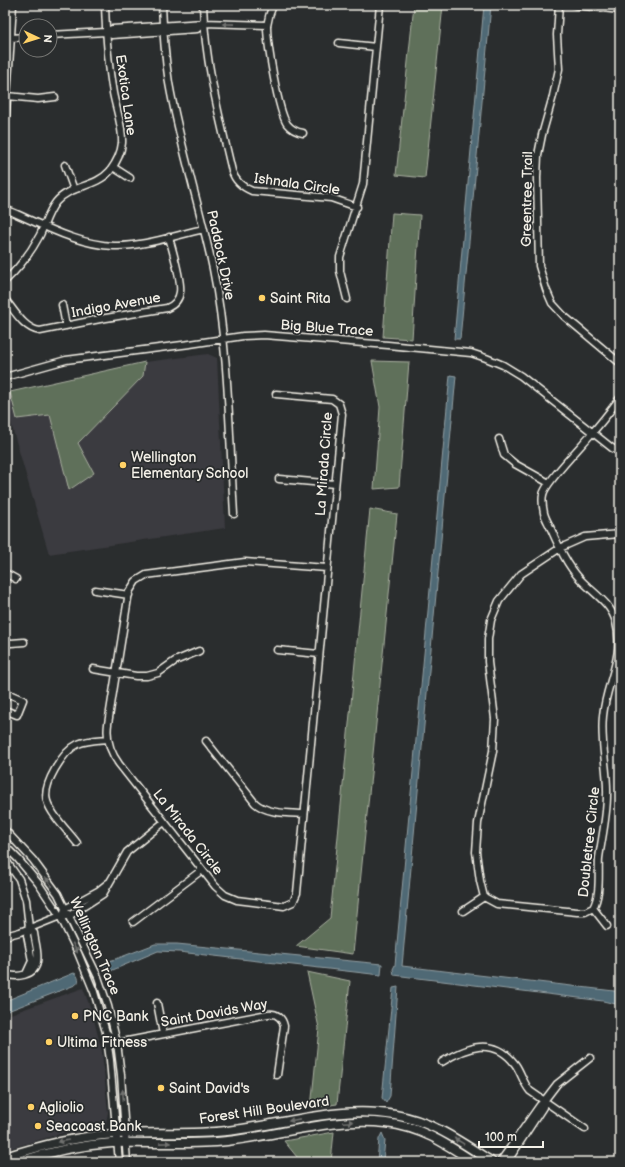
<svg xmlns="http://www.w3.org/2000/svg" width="625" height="1167" font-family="'Balsamiq Sans',sans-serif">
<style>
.built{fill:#3b3a3f}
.green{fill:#5f705a;stroke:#aab0a1}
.water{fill:#506975;stroke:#929fa3}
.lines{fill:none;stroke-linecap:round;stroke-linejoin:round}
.minor-casing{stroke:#f4f1e8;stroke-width:9}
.major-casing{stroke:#f4f1e8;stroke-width:11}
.minor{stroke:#2a2d2e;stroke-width:6}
.major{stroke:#2a2d2e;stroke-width:8}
.oneway{fill:#71726f}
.poi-dot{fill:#ffd166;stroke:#2a2d2e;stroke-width:1.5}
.labels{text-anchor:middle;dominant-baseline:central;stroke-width:3.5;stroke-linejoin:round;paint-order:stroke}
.street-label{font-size:14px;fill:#f4f1e8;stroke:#2a2d2e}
.poi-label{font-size:14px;fill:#f4f1e8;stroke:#2a2d2e;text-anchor:start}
</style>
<rect width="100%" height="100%" fill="#2a2d2e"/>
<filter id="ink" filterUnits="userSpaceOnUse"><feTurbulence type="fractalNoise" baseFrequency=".025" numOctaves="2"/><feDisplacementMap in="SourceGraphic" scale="8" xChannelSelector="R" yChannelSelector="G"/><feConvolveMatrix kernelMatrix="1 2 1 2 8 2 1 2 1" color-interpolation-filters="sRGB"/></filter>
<g filter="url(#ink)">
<path class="built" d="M208,354L217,358L225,528L49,554L5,403V393L145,362Z
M83,988L92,1012L102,1052L108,1112L105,1129L63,1133L5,1150V1016Z"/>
<path class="green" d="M414,5H443L425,178L396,175Z
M392,213L420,215L412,339L383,337Z
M372,361L409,362L399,487L374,489L380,407Z
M145,362L143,376L78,443L94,473L69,490L50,415L17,419L10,392Z
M370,509L397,514L353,954L296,946L330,918Z
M307,972L350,981L337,1104L311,1108L319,1028Z
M334,1132L331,1162H301L284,1141Z"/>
<path class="water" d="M484,5H491L460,339H454Z
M450,375L456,376L402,966L614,991L620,992V1005L603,1001L394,975L393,969L395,965Z
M155,944H177L382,964L381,975L179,952L158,951L108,972L105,970L104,964L105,962L116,959Z
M74,973L76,974C79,979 80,982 75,985L5,1012V1001Z
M398,987L390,1096L386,1103L382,1098L393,988Z
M382,1133L385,1140L383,1162H377L379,1139Z"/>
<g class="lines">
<defs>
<path id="minor" d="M162,5C163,31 165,57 169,83C180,146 200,207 213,269C229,349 229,432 234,514
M203,5C205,62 219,116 232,171C235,181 242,187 252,191L331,198L357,207
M273,5C270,12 268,19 267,26C267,43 278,111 287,124C291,129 297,132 303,133
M559,5L557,35L559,69L553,96L542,135L538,155L537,178L539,266L546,289L552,303L564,316L620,363
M575,5L620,10
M106,32L112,35L197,29L204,23
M50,35L106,32L112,29L204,23L267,25
M11,38L26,37
M339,43L376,47
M7,96L38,99L55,97
M5,129L13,5
M65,165L74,190
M113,167L130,178
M5,209C39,223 77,245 114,246C142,247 176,235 204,229
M5,281C19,268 31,252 40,235C45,224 48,212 56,202C70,185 95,188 110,171C116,163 121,154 122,143C123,127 116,109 113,93C108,64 106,34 105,5
M5,299C14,310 24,329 40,331L100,319L167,308C174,305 179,300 180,292C182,281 172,249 169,237
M347,299L340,271V257L363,184L380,5
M62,305L66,326
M5,377L66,360L190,344L243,336L264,335L388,345L471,353L486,358L503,365L521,376L612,448L620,452
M276,394L332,399L339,404L342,414L297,893L293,902L284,906L237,900L225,895L215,886L119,764C110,752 106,739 108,724L129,592L136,581L146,575L245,562L327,568
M620,398C611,410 602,422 592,433C583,444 544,484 543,495C542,499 543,508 544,513C545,518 549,524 551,529C559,547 567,565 580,579C593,593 611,603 616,622C625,657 606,683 603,716C600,743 608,769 607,795C607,816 602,837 599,858C598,874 601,894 593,908L585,912H577L497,904L484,897L480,881L476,852L478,823L493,751L495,719L488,662V639L491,620L499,601L521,574L560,548L585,537L620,534
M499,439L504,455L515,464L549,483
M279,479L335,484
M5,573L16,579
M95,590L129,595
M5,641L11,643L24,642
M277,650L319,654
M93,669L136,676H147L158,673L175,661L199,651
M5,699L7,693L23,700L17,715L5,710
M206,741L255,803C267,814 289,813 304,814
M5,830L33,860L58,894L98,977L108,1006L117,1043L121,1075L127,1162
M77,843C68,831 51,815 47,801C42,785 63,751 78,744C87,740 98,740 108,739
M5,846L18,859L38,883L60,916L78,953L94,992L106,1032L110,1060L119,1162
M5,859L19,879L26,900L29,928L27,935L32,961L26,974
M593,908L607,926
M463,911L484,897
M64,912L65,909L98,891L108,883
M133,922L202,870
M5,936L20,932L60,916H69L103,894L127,852L164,822
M5,974C16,978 35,976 37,962C39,953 35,942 34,933L29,928
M157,1003L163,1034
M106,1032L117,1043L268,1014C276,1013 282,1017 284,1026L277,1075
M442,1062C466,1047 494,1036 515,1064C521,1072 523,1083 530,1091L585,1129
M500,1162L540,1105L544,1101L557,1084L590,1058
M507,1162L543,1107L544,1101"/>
<path id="major" d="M5,1157C43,1145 75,1137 115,1134C152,1132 190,1135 227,1131C283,1125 338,1105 395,1115C432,1121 461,1142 492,1162
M18,1162C48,1152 80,1145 112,1143C151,1142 189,1145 227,1141C280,1135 332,1117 386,1123C421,1127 445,1143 474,1162"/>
</defs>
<use href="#minor" class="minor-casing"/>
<use href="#major" class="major-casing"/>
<use href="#minor" class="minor"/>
<use href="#major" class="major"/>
</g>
<defs><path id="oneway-solid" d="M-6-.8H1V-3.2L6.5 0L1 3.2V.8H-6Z"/></defs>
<g class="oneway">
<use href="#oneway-solid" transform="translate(228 24) rotate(-179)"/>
<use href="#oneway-solid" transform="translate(49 882) rotate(-127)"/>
<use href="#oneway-solid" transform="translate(75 948) rotate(64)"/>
<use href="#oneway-solid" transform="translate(123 1095) rotate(-94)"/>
<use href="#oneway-solid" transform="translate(294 1120) rotate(169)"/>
<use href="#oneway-solid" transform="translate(348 1122) rotate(-2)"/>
<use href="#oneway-solid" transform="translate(63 1141) rotate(170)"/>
<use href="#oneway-solid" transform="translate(459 1141) rotate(-148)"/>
<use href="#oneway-solid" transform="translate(165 1143) rotate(-1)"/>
</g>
</g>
<g class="poi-dot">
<circle cx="262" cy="298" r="4"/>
<circle cx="123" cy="465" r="4"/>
<circle cx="75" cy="1016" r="4"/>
<circle cx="49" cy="1042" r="4"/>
<circle cx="161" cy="1088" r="4"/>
<circle cx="31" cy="1107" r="4"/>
<circle cx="38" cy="1126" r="4"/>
</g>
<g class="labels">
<g class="street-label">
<text transform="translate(126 95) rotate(82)">Exotica Lane</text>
<text transform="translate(297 184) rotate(8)">Ishnala Circle</text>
<text transform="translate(527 199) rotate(-89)">Greentree Trail</text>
<text transform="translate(221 255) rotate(78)">Paddock Drive</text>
<text transform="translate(116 305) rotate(-10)">Indigo Avenue</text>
<text transform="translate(327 328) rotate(4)">Big Blue Trace</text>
<text transform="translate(324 464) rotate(-86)">La Mirada Circle</text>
<text transform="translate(188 832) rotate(52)">La Mirada Circle</text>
<text transform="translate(589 842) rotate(-84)">Doubletree Circle</text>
<text transform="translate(95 946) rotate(66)">Wellington Trace</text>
<text transform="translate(214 1013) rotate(-10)">Saint Davids Way</text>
<text transform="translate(264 1110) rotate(-8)">Forest Hill Boulevard</text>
</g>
<g class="poi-label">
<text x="270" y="298">Saint Rita</text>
<text x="131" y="457">Wellington<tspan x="131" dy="16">Elementary School</tspan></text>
<text x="83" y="1016">PNC Bank</text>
<text x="57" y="1042">Ultima Fitness</text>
<text x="169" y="1088">Saint David's</text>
<text x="39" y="1107">Agliolio</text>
<text x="46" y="1126">Seacoast Bank</text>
</g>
</g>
<rect width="625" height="1167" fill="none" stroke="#2a2d2e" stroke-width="20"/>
<rect x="10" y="10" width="605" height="1147" fill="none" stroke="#f4f1e8" stroke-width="1.5" filter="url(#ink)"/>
<g transform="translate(38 38) rotate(94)"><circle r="19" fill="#2a2d2e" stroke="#7b7b78"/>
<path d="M0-3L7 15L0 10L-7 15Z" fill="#ffd166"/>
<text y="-6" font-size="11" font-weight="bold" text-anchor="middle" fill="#f4f1e8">N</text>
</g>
<path d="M479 1141v6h64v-6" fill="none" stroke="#f4f1e8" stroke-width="2"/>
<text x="485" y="1141" font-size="12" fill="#f4f1e8" stroke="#2a2d2e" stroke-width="3" paint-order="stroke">100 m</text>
</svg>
